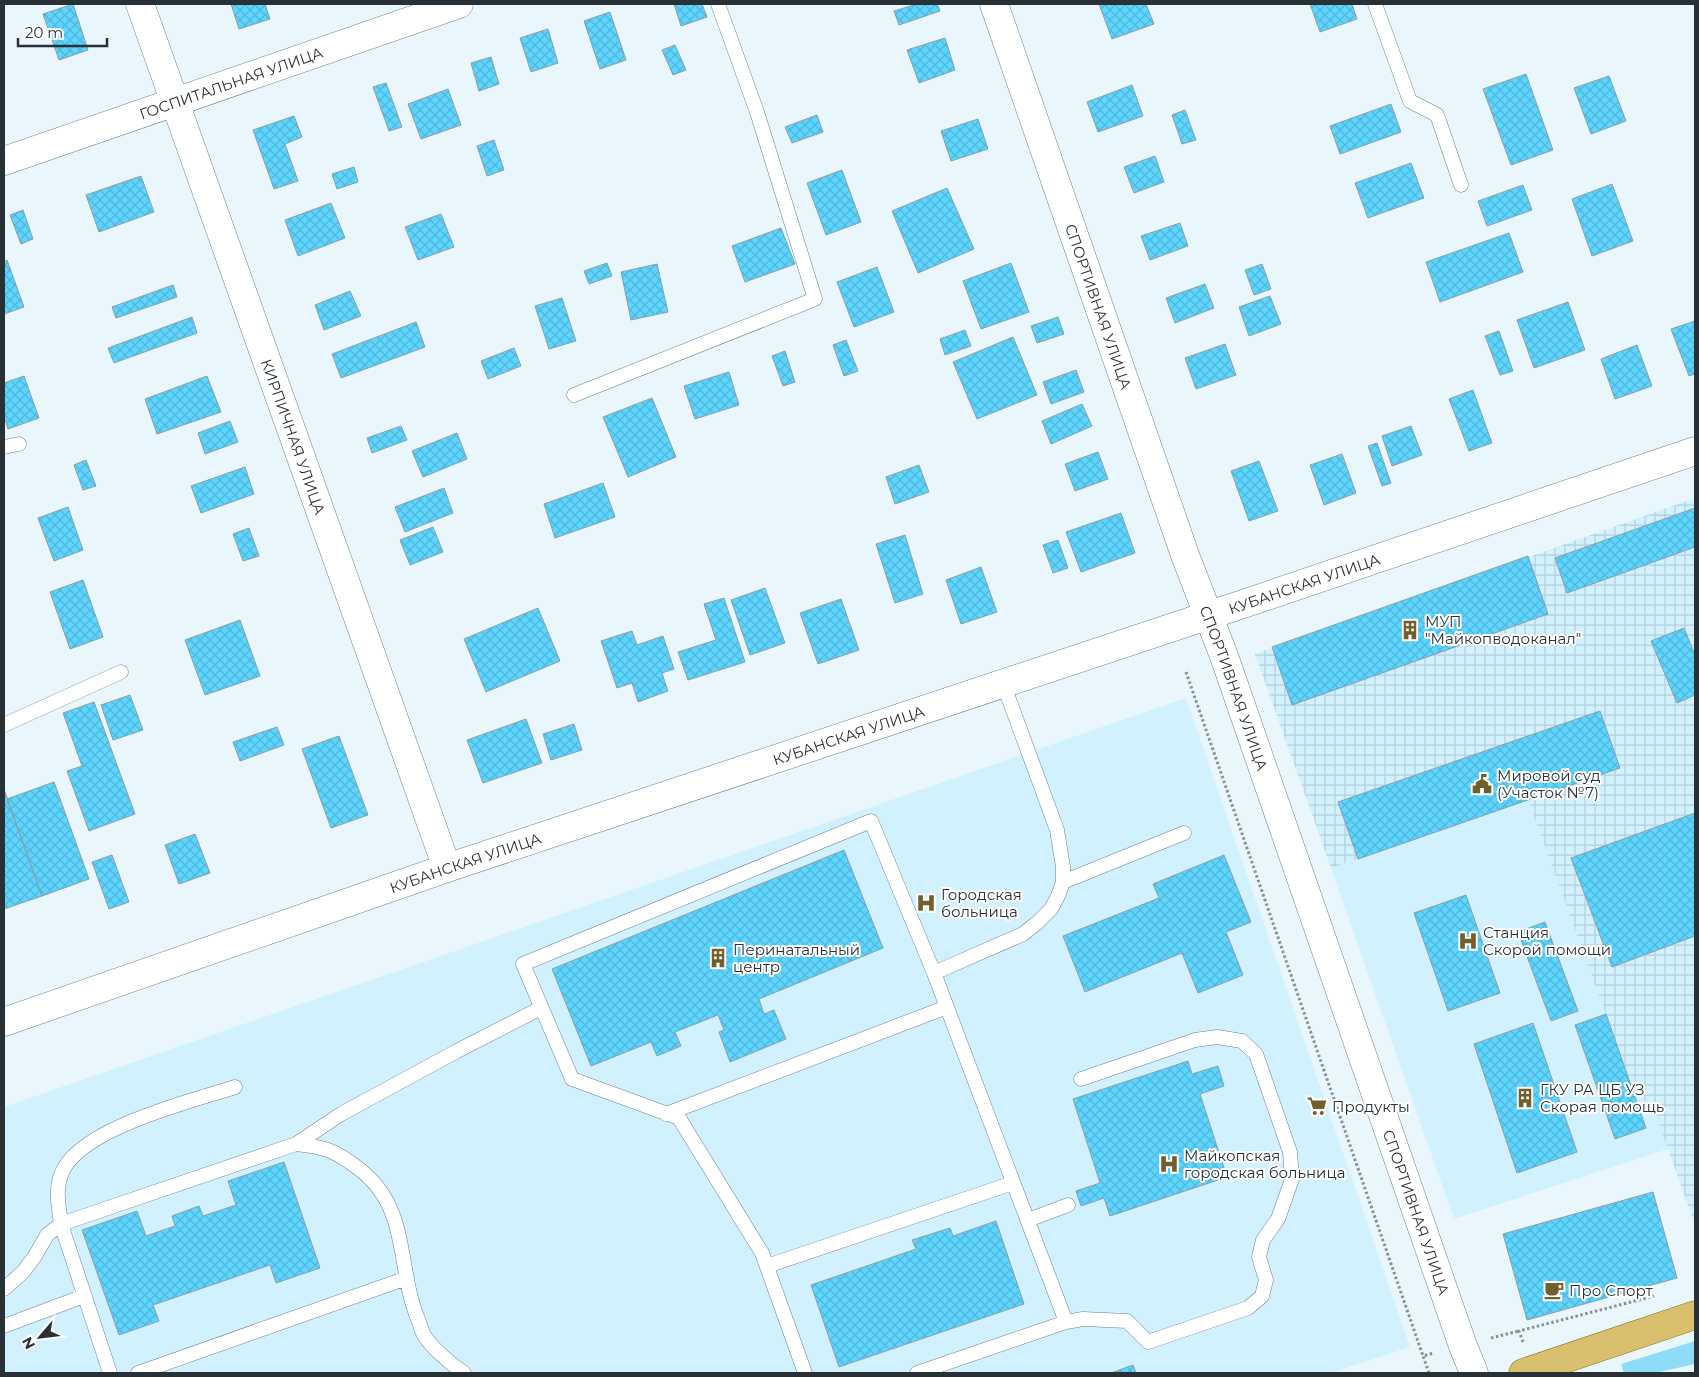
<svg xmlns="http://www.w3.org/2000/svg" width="1699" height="1377" font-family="Montserrat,sans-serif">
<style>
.built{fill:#d1f1fe}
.industrial{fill:url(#industrial-grid)}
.green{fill:#90dcf8}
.building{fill:url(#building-cross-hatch);stroke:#8a9fa8}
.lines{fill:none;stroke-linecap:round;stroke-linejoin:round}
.lane-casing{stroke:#6c8189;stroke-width:15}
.street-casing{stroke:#6c8189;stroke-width:29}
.secondary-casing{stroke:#6c8189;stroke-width:29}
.primary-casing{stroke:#8a731c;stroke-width:29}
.path{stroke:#869196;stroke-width:3;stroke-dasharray:2.5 2.5;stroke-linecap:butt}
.lane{stroke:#fff;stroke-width:14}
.street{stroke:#fff;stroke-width:28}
.secondary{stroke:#fff;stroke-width:28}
.primary{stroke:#d8c06f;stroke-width:28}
.labels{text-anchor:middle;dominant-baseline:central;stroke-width:4;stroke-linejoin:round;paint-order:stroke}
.street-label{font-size:15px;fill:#283135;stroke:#fff}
.poi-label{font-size:15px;fill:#283135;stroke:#fff;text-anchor:start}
</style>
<defs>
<pattern id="industrial-grid" width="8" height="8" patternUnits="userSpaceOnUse" patternTransform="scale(1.25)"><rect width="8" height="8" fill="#d1f1fe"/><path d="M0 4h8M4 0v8" fill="none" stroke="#b3cfda"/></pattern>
<pattern id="building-cross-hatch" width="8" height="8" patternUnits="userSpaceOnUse" patternTransform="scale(1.25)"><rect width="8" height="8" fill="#5dd5fe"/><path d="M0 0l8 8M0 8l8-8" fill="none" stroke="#51b7da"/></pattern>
</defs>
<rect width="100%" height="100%" fill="#e9f7fd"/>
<path class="built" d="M1186,698L1410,1347L1331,1373H4V1107Z
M1528,800L1641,1111L1653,1107L1668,1149L1454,1219L1331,868Z"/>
<path class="industrial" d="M1695,498V1225L1653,1107L1641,1111L1528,800L1331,868L1255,654Z"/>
<path class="green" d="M1695,1341V1364L1655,1373H1624L1621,1364Z"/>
<path class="building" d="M73,4L88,50L59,60L43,14Z
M231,4H265L270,19L239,29Z
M674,4H702L707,17L681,26Z
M917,4H937L940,11L899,25L894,11Z
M1099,4H1146L1154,24L1112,39Z
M1310,4H1352L1357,19L1320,32Z
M610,12L626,60L600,69L584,21Z
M548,29L558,63L531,72L520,38Z
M945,38L955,70L919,83L907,50Z
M675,45L686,70L673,75L662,50Z
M491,57L499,84L479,91L471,63Z
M1526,74L1553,150L1511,165L1483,89Z
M1609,76L1626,121L1591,134L1574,88Z
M386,83L402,127L389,131L373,87Z
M1132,85L1143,116L1098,132L1087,102Z
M448,89L461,125L421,139L408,104Z
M1391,104L1401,132L1340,154L1330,126Z
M1185,110L1196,140L1182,144L1172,115Z
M817,115L823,132L792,143L785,127Z
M294,116L302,137L285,144L298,181L274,189L253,130Z
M978,119L988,149L951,161L941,131Z
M494,140L504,170L487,176L477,146Z
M1155,156L1164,182L1134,193L1124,167Z
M1411,163L1424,198L1368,218L1355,183Z
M354,167L358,182L337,189L332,174Z
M842,170L861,222L826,235L807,183Z
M141,176L154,212L99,232L86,195Z
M1612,184L1633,241L1592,256L1572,199Z
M1523,185L1532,210L1487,226L1478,201Z
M947,188L974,249L918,273L892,211Z
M331,203L345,238L298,256L285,220Z
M23,210L33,239L21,244L10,215Z
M441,214L454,247L418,260L405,227Z
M1180,223L1188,246L1150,260L1141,236Z
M781,228L795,264L745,282L732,246Z
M1509,233L1523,272L1440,302L1426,262Z
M7,260L24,307L4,314V262Z
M607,263L612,276L589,284L584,271Z
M1011,263L1029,312L981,329L963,281Z
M657,264L668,312L631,320L621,272Z
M1262,264L1271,289L1254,295L1245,270Z
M877,267L894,312L854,327L837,282Z
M1205,284L1214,308L1175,323L1166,298Z
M173,285L177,297L116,318L112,307Z
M350,291L361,316L324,330L315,305Z
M1270,296L1281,324L1249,336L1239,307Z
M562,298L576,341L549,349L535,306Z
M1568,302L1585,350L1534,368L1517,320Z
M192,317L197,333L114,363L108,348Z
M1058,317L1064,334L1037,343L1031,326Z
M1695,321V374L1689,376L1671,329Z
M416,322L425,347L341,378L332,354Z
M965,330L971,346L945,355L940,339Z
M1499,331L1513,371L1500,375L1485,336Z
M1013,337L1037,395L977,419L953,362Z
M846,340L858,371L844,376L833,345Z
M1225,344L1236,375L1196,389L1185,358Z
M1637,345L1652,386L1615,399L1601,359Z
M514,348L521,366L488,379L481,361Z
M785,351L795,382L783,386L772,356Z
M1076,370L1084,392L1051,404L1043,382Z
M729,372L739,405L695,419L684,386Z
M24,376L39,418L8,429L4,416V383Z
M207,376L221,412L157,434L145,399Z
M1473,390L1492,443L1469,451L1449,399Z
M652,398L676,457L628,477L603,417Z
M1082,404L1092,426L1051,444L1042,421Z
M230,421L238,442L205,454L198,433Z
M401,426L407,440L372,453L367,438Z
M1411,426L1422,455L1392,466L1382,436Z
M457,433L467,459L423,477L412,451Z
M1377,443L1391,483L1382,486L1368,446Z
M1098,452L1108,479L1075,491L1065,464Z
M1342,454L1356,493L1324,505L1310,465Z
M86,460L96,486L83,490L74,465Z
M1259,461L1278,511L1249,521L1231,471Z
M919,465L929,492L895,504L886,477Z
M245,467L254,494L201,513L191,486Z
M603,483L615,517L555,538L544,504Z
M444,488L453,513L405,532L395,507Z
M68,507L83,550L54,561L38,518Z
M1695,508V547L1567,593L1555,558Z
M1121,513L1135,553L1081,572L1066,532Z
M433,527L443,552L410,565L400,540Z
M249,528L259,556L243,561L233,534Z
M905,535L923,594L895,603L876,544Z
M1058,540L1068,568L1053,573L1043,545Z
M1528,556L1548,614L1292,705L1272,647Z
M981,567L997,612L961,624L946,580Z
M83,580L103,637L70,649L50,592Z
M765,588L785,643L750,655L731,600Z
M724,598L745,662L688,680L678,652L716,640L704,604Z
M841,599L859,650L818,664L800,613Z
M538,608L560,661L486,692L464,639Z
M240,620L260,676L205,695L185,640Z
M1684,628L1695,655V695L1677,703L1651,641Z
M632,631L637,645L663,636L674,669L662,673L668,691L638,702L632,683L617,688L601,641Z
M130,695L143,730L113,740L101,705Z
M94,702L135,814L89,831L67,771L82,766L63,713Z
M1600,711L1620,768L1358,859L1338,802Z
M526,719L542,763L483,783L467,740Z
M574,724L582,750L551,760L543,734Z
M277,727L284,745L240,761L233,742Z
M339,736L368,815L331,828L302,749Z
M54,782L89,879L42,896L7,799Z
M4,789L42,896L4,909Z
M1695,813V936L1612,967L1571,858Z
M195,834L210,873L179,884L165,845Z
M844,850L883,948L759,999L764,1014L774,1010L786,1039L730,1062L719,1032L724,1030L718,1015L675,1032L681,1046L657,1056L651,1042L591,1066L552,969Z
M112,855L129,902L109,909L92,862Z
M1224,855L1251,922L1226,932L1243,975L1198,993L1182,953L1085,992L1063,936L1159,898L1153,884Z
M1466,895L1500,993L1448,1011L1414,913Z
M1545,922L1578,1011L1551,1021L1518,932Z
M1606,1014L1646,1128L1615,1139L1575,1025Z
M1533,1023L1577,1152L1517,1173L1474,1044Z
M1188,1061L1192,1074L1218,1066L1224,1086L1200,1094L1227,1177L1110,1216L1104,1198L1081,1206L1076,1191L1100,1183L1073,1099Z
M284,1162L320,1268L276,1283L270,1265L153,1305L159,1321L119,1335L82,1230L137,1211L146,1236L175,1226L172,1216L199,1206L203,1216L236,1205L228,1181Z
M1653,1192L1677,1278L1527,1320L1503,1234Z
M996,1221L1024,1304L839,1367L811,1285L916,1249L912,1240L950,1228L953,1236Z
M1133,1365L1136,1373H1111Z"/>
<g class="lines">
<defs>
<path id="lane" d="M1375,4L1410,101L1437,115L1461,185
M574,395L815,299L757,112L718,4
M4,447L19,444
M1003,683L1057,830L1063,867V882L1058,896L1051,909L1037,923L1023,934L934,973L1066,1322
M4,725L121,672
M1063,882L1184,833
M666,1114L947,1007
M296,1144C325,1147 334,1150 358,1168C411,1208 396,1266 418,1319C420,1325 422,1332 425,1337C435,1351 450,1363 464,1373
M1028,1220L1068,1205
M767,1266L1013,1183
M4,1289L23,1272L35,1256L47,1235L61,1224C59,1208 55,1191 61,1175C76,1129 192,1101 235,1087
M4,1326L84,1296
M110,1373L61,1224L296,1144L341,1114L457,1051L541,1008
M138,1373L407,1278
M805,1373L762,1253L679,1118L572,1079L523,964L871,821L934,973
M917,1373L1066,1322L1083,1319L1127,1321L1148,1342L1248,1308L1262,1296L1266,1280L1259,1257L1263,1240L1278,1219L1292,1179L1290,1152L1256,1054L1242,1041L1217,1037L1195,1040L1081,1079"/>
<g id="street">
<path id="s1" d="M140,4L447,868"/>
<path id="s2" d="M4,161L459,4"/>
<path id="s3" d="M4,1022L447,868L1249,602L1695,451"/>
</g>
<g id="secondary">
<path id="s4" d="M994,4L1185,555L1224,656L1463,1346L1474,1373"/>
</g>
<path id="primary" d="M1523,1373L1695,1315"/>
</defs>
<use href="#lane" class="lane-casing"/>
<use href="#street" class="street-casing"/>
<use href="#secondary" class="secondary-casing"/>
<use href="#primary" class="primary-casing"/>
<path class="path" d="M1186,672L1423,1356
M1491,1338L1519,1331
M1523,1342L1519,1331L1654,1296
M1429,1373L1423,1356L1434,1353"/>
<use href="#lane" class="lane"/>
<use href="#street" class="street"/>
<use href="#secondary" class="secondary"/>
<use href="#primary" class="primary"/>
</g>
<defs>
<symbol id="building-bare" viewBox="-9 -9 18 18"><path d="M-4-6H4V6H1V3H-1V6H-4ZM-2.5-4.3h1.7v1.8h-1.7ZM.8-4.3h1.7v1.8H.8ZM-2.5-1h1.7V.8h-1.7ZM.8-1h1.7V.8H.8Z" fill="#725f2e" stroke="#fff" stroke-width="2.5" paint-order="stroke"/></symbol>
<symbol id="civic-bare" viewBox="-9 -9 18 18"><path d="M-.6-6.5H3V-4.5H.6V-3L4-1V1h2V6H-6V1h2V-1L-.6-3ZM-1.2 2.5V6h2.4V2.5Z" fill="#725f2e" stroke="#fff" stroke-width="2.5" paint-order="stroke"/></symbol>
<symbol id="hospital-bare" viewBox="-9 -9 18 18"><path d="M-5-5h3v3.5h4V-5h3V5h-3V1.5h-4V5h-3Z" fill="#725f2e" stroke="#fff" stroke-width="2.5" paint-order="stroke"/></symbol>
<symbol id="supermarket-bare" viewBox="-9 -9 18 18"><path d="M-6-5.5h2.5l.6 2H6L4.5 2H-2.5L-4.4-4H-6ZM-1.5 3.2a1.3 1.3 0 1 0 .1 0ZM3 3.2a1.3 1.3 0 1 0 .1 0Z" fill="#725f2e" stroke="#fff" stroke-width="2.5" paint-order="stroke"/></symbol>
<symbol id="cafe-bare" viewBox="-9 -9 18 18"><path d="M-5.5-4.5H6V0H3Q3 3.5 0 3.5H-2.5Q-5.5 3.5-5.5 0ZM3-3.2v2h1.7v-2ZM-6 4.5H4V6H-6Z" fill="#725f2e" stroke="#fff" stroke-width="2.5" paint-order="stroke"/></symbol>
</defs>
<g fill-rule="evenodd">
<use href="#building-bare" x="1396" y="616" width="28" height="28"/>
<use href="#civic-bare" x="1468" y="770" width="28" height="28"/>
<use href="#hospital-bare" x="912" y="889" width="28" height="28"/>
<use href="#hospital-bare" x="1454" y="927" width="28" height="28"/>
<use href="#building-bare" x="704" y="944" width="28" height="28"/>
<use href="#building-bare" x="1511" y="1084" width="28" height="28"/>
<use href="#supermarket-bare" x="1303" y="1092" width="28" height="28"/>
<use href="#hospital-bare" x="1155" y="1150" width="28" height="28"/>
<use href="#cafe-bare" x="1540" y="1276" width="28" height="28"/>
</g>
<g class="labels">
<g class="street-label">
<text stroke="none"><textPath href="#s2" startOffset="240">ГОСПИТАЛЬНАЯ УЛИЦА</textPath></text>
<text stroke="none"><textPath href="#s4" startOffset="320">СПОРТИВНАЯ УЛИЦА</textPath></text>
<text stroke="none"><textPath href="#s1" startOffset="459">КИРПИЧНАЯ УЛИЦА</textPath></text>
<text stroke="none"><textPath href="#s3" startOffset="1372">КУБАНСКАЯ УЛИЦА</textPath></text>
<text stroke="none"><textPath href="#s4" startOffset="725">СПОРТИВНАЯ УЛИЦА</textPath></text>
<text stroke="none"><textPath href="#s3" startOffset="892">КУБАНСКАЯ УЛИЦА</textPath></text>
<text stroke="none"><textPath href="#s3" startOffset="488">КУБАНСКАЯ УЛИЦА</textPath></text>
<text stroke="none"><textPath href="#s4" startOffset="1280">СПОРТИВНАЯ УЛИЦА</textPath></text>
</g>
<g class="poi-label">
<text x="1425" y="621">МУП<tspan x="1425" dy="17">"Майкопводоканал"</tspan></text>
<text x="1497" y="775">Мировой суд<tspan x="1497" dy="17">(Участок №7)</tspan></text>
<text x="941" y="894">Городская<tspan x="941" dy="17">больница</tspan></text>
<text x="1483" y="932">Станция<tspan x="1483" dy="17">Скорой помощи</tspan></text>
<text x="733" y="949">Перинатальный<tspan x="733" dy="17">центр</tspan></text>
<text x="1540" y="1089">ГКУ РА ЦБ УЗ<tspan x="1540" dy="17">Скорая помощь</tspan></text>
<text x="1332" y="1106">Продукты</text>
<text x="1184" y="1155">Майкопская<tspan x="1184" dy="17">городская больница</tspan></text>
<text x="1569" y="1290">Про Спорт</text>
</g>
</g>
<rect width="1699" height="1377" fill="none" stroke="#283135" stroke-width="10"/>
<g transform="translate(40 1337) rotate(242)" stroke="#ffffff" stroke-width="4" paint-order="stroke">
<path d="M0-4L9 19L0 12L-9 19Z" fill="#283135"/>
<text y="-8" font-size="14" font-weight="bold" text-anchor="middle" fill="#283135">N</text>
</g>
<path d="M18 38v8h89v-8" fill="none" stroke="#283135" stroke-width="2.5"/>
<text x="25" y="38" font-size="15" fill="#283135" stroke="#ffffff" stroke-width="4" paint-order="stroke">20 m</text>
</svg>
